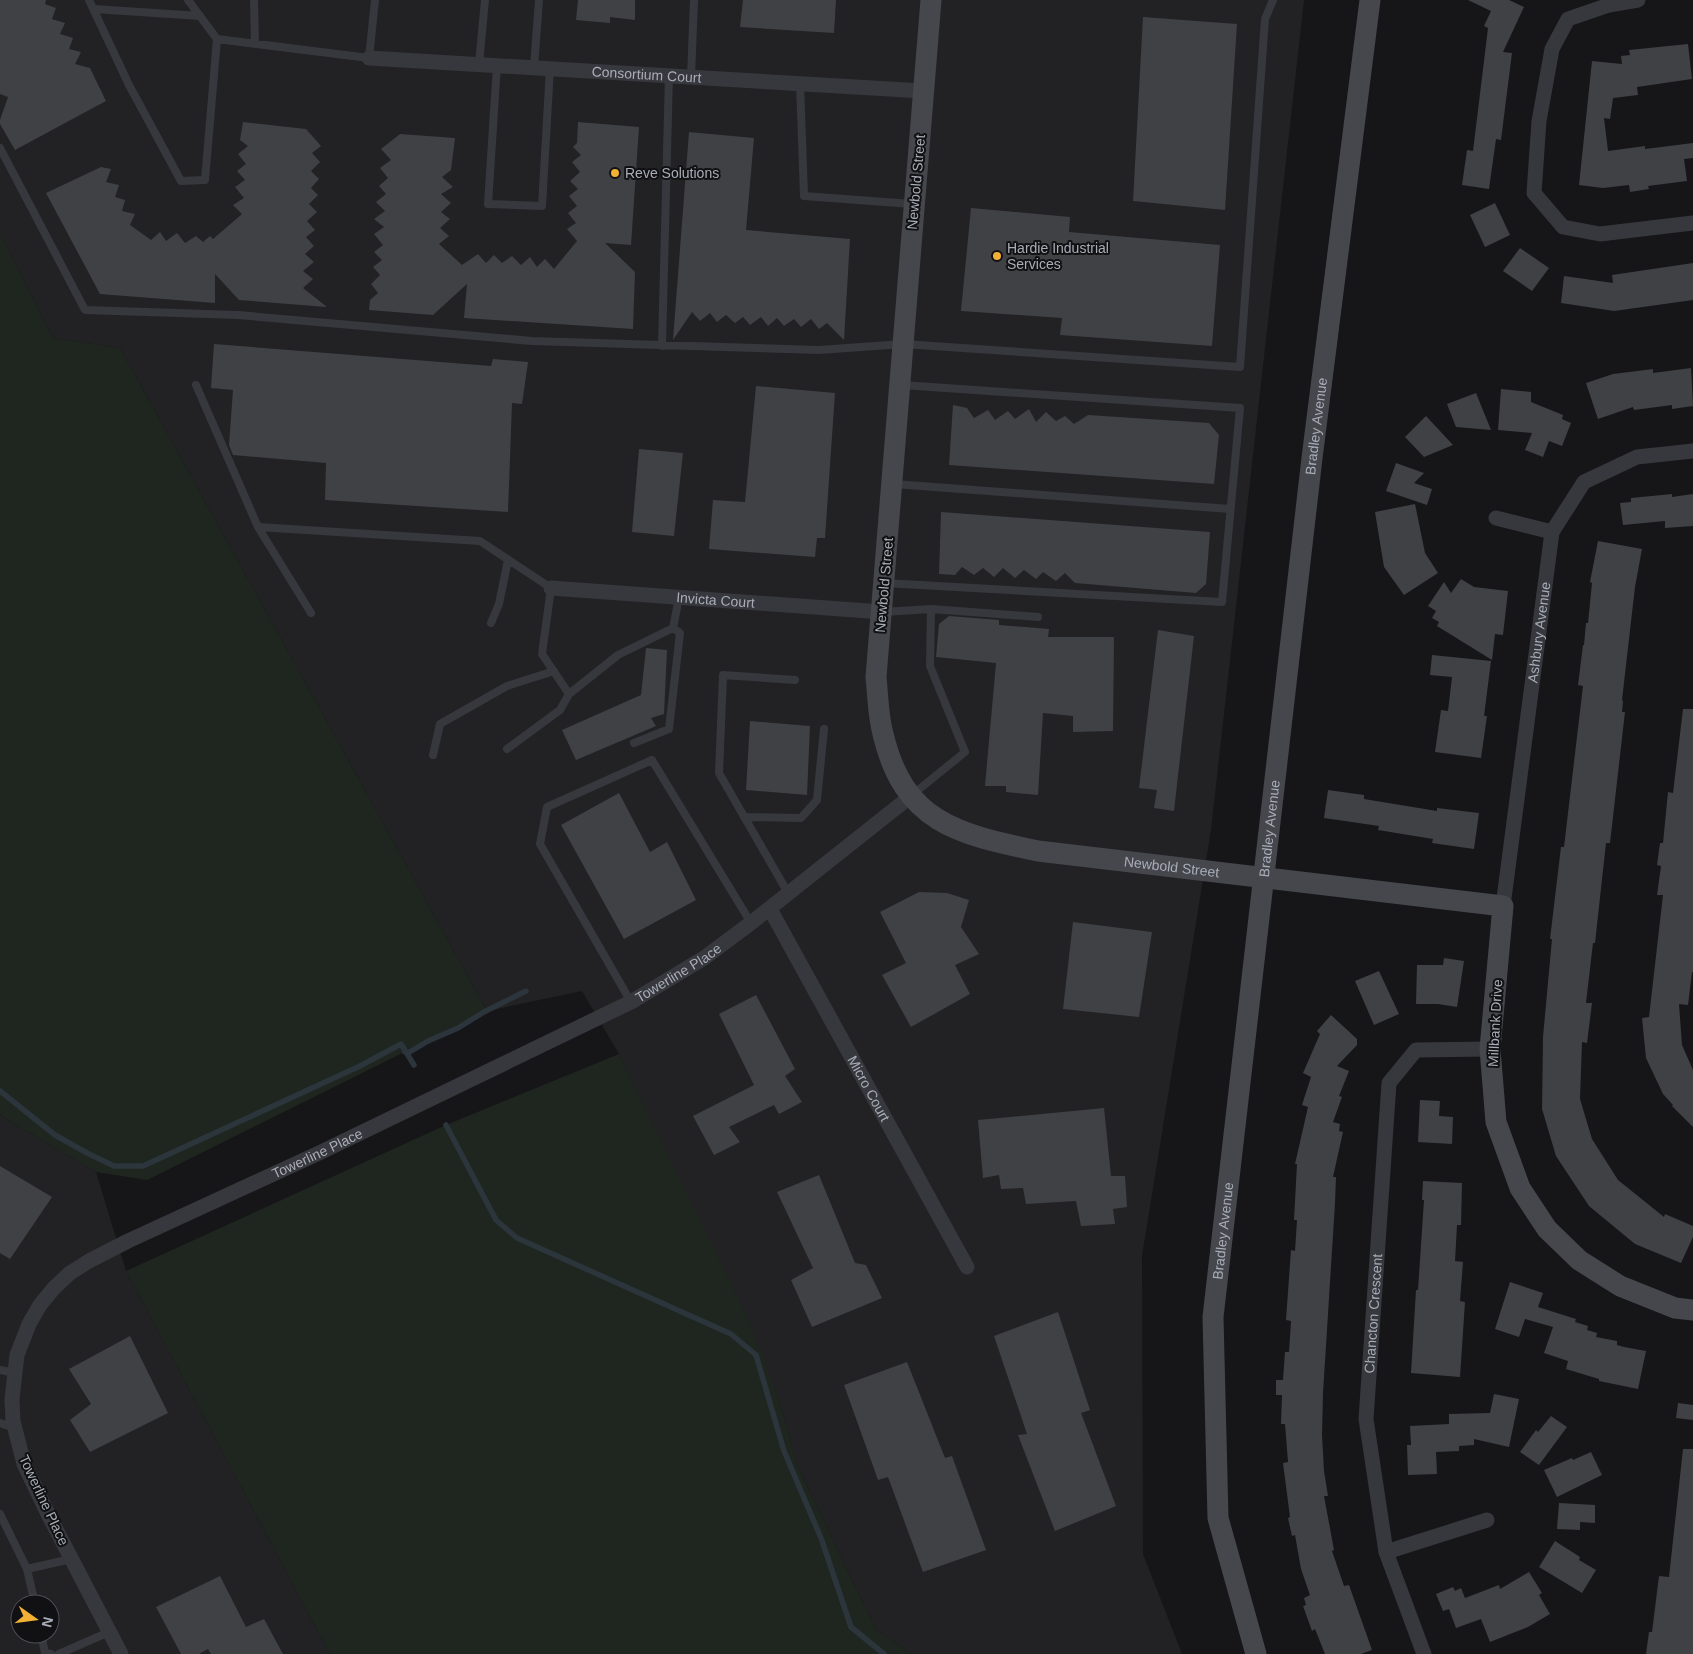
<svg xmlns="http://www.w3.org/2000/svg" width="1693" height="1654" font-family="Helvetica,sans-serif">
<style>
.built{fill:#222225;fill-rule:evenodd}
.green{fill:#1e261f}
.lines{fill:none;stroke-linecap:round;stroke-linejoin:round}
.stream{stroke:#2c353c;stroke-width:5.5}
.building{fill:#404145}
.lane{stroke:#37383d;stroke-width:8}
.street{stroke:#37383d;stroke-width:15}
.secondary{stroke:#45474d;stroke-width:21}
.poi-dot{fill:#f2b134;stroke:#111113;stroke-width:2}
.labels{text-anchor:middle;dominant-baseline:central;stroke-width:4;stroke-linejoin:round;paint-order:stroke}
.street-label{font-size:14px;fill:#a8adb8;stroke:#111113}
.poi-label{font-size:14px;fill:#a8adb8;stroke:#111113;text-anchor:start}
</style>
<rect width="100%" height="100%" fill="#161618"/>
<path class="built" d="M0,0H1304L1211,830L1142,1256L1143,1554L1182,1654H911L876,1630L798,1467L779,1399L619,1054L582,991L487,1011L120,348L53,338L0,234Z
M0,1113L3,1117L96,1172L126,1271L330,1654H0ZM20,1604H50V1634H20Z"/>
<path class="green" d="M0,234L53,338L120,348L487,1011L147,1180L96,1172L3,1117L0,1113Z
M619,1054L749,1321L779,1399L798,1467L876,1630L911,1654H330L126,1271L446,1125Z"/>
<g class="lines">
<path class="stream" d="M405,1052L408,1053L428,1041L458,1028L484,1012L526,991
M0,1091L55,1135L87,1153L114,1166H143L360,1066L401,1044L414,1065
M446,1125L496,1220L517,1238L731,1334L756,1355L784,1451L821,1538L851,1627L884,1654"/>
</g>
<path class="building" d="M0,0H46L45,4L56,8L52,19L65,23L60,34L73,38L69,49L81,52L75,64L90,68L106,101L15,150L0,124V120L8,97L0,94Z
M578,0H635V20L610,17V23L576,20Z
M743,0H836L834,33L740,27Z
M1468,0H1509L1524,7L1503,52L1512,53L1501,140L1496,139L1489,189L1462,185L1467,150L1473,151L1488,28L1484,26L1491,11Z
M1143,17L1237,24L1225,210L1133,201Z
M1688,44L1692,79L1637,87L1638,95L1613,98L1610,119L1604,118L1608,151L1645,146V149L1693,143V158L1684,159L1687,181L1648,186L1649,189L1630,192L1629,185L1603,188L1579,185L1592,61L1622,64L1621,56L1630,55L1629,50Z
M243,122L306,129L321,146L312,153L320,162L311,171L319,179L311,188L318,195L309,204L317,212L307,221L315,230L306,237L314,246L305,254L314,262L303,271L313,279L303,288L327,307L239,300L215,274V303L100,294L46,193L101,167L111,169L106,182L119,185L115,197L125,200L122,211L135,214L130,225L151,240L160,232L166,241L177,233L185,243L196,236L203,242L210,236L213,239L242,214L233,205L244,198L235,187L245,180L237,171L246,164L238,154L248,146L240,140Z
M578,122L639,127L631,245L605,243L635,272L633,329L464,318L467,284L433,315L369,310L370,300L378,293L371,284L380,275L373,267L382,260L374,252L383,245L374,234L384,227L374,219L385,211L376,202L386,194L379,186L388,178L380,168L391,160L381,149L400,134L455,138L451,170L442,177L453,187L441,194L451,203L441,212L450,219L440,228L449,236L439,244L462,265L478,254L486,263L494,255L502,263L512,256L521,265L530,257L537,267L545,259L554,269L577,241L567,229L576,223L568,213L577,206L569,196L578,189L570,181L580,172L572,162L581,155L573,147L577,143Z
M689,132L754,138L746,230L850,239L844,340L827,323L819,329L811,319L801,327L794,319L784,326L777,318L768,326L761,317L750,325L743,317L735,323L726,315L717,322L710,313L700,321L692,312L673,340Z
M1495,203L1510,235L1485,247L1470,215Z
M971,208L1070,217L1069,232L1220,245L1212,346L1060,335L1062,318L961,311Z
M1520,248L1549,268L1532,291L1503,271Z
M1693,263V300L1614,311L1561,303L1564,276L1613,283L1612,275Z
M214,344L491,366L493,359L528,362L522,404L512,403L508,512L325,500L326,463L233,455L229,445L233,390L211,388Z
M1691,368L1693,406L1672,409V405L1634,410L1633,407L1598,419L1586,383L1613,374L1653,369V373Z
M756,386L835,393L825,538H817L815,557L709,549L713,500L745,502Z
M1501,389L1531,392V402L1563,415L1562,419L1571,423L1562,446L1549,441L1543,457L1525,450L1532,433L1498,430Z
M1476,393L1491,430L1456,427L1447,404Z
M953,405L967,408L974,418L988,410L995,420L1008,411L1015,419L1029,409L1036,422L1046,412L1056,421L1065,416L1074,424L1088,415L1209,423L1219,435L1214,484L949,465Z
M1426,416L1453,445L1424,457L1405,437Z
M639,449L683,453L674,536L632,532Z
M1396,463L1424,473L1414,483L1432,489L1427,505L1386,491Z
M1672,494V497L1693,494V526L1665,528V521L1623,525L1620,503L1631,502V498Z
M1415,504L1425,553L1438,573L1404,595L1384,567L1375,512Z
M941,512L1210,532L1206,584L1196,593L1075,583L1065,573L1056,581L1043,572L1036,579L1024,570L1015,578L1003,568L994,577L983,568L974,575L962,567L955,575L939,574Z
M1598,541L1642,549L1635,587L1622,700L1623,701L1622,712H1625L1610,843H1606L1595,943H1593L1586,1003H1592L1587,1043L1582,1042L1580,1099L1592,1139L1618,1180L1664,1217L1665,1214L1693,1226V1237L1681,1263L1635,1244L1589,1206L1556,1156L1542,1109L1543,1037L1552,939H1550L1561,847H1564L1583,686L1578,685L1583,645H1584L1586,623H1588L1592,583L1590,582Z
M1461,579L1474,587L1508,591L1503,635L1495,634L1492,660L1437,626L1439,622L1432,618L1436,611L1428,606L1444,582L1451,593Z
M949,616L999,620V625L1049,629L1048,637H1114L1113,731L1073,732V716L1043,713L1038,795L1006,792V786H985L996,663L936,657L939,624Z
M1158,630L1194,636L1174,811L1154,808L1157,790L1139,788Z
M646,648L667,650L664,714L651,718L656,726L576,760L562,730L641,695Z
M1432,655L1491,661L1484,716H1487L1481,758L1435,752L1441,710L1448,711L1452,677L1430,675Z
M1683,709H1693V972H1692L1688,1005L1679,1004L1682,1045L1693,1070V1127L1672,1106L1673,1105L1663,1094L1646,1058L1642,1018L1649,1017L1663,895H1657L1661,866L1657,865L1660,843H1663L1668,792L1673,793Z
M750,721L810,726L807,795L746,790Z
M1328,790L1364,795V799L1437,811V808L1479,813L1474,849L1432,843L1433,839L1378,830L1379,826L1324,818Z
M619,793L650,852L667,842L696,900L624,939L561,825Z
M919,892L947,893L969,900L961,927L979,954L955,965L970,994L911,1027L882,975L906,963L880,912Z
M1073,922L1152,932L1139,1017L1063,1009Z
M1444,958L1464,961L1457,1007L1438,1004H1416L1417,965H1443Z
M1379,971L1399,1014L1374,1025L1355,981Z
M756,995L795,1069L785,1076L802,1102L779,1114L774,1105L729,1127L740,1142L714,1155L693,1116L754,1085L719,1014Z
M1331,1015L1357,1039V1045L1337,1066L1349,1071L1339,1096L1342,1097L1333,1122L1340,1124L1339,1131L1343,1132L1333,1177H1336L1335,1203L1323,1393L1322,1435L1324,1471L1328,1496H1324L1334,1550L1332,1551L1344,1586L1349,1585L1372,1650L1361,1654H1325L1315,1629L1312,1631L1303,1606L1306,1605L1304,1598L1310,1595L1301,1569L1295,1535L1292,1536L1288,1518L1290,1517L1283,1463L1288,1462L1285,1424H1281L1282,1395H1276V1380H1283L1285,1352H1289L1291,1321L1286,1320L1291,1250L1295,1251L1297,1220H1294L1297,1164H1295L1308,1107L1302,1105L1311,1077L1303,1073L1320,1034L1317,1031Z
M1420,1100L1440,1101L1439,1116L1453,1117L1452,1144L1418,1142Z
M1104,1108L1111,1176H1125L1127,1207L1113,1209L1115,1224L1081,1226L1076,1201L1026,1204L1023,1188L1001,1189L999,1175L983,1178L978,1120Z
M0,1166L52,1197L10,1259L0,1253Z
M819,1175L855,1263L866,1265L882,1298L812,1327L791,1280L813,1268L777,1192Z
M1423,1181L1462,1183L1461,1225H1457L1455,1261L1463,1262L1460,1301L1465,1302L1460,1377L1411,1373L1416,1290H1418L1424,1200H1422Z
M1510,1282L1543,1293L1538,1307L1576,1319L1575,1322L1588,1326L1587,1330L1597,1333L1596,1337L1617,1341V1345L1624,1347L1646,1351L1638,1389L1599,1381V1379L1566,1369L1568,1361L1544,1353L1553,1327L1525,1319L1519,1337L1495,1329Z
M1058,1312L1090,1410L1081,1413L1116,1506L1055,1531L1018,1435L1027,1434L994,1336Z
M130,1336L168,1413L90,1452L70,1420L91,1404L69,1369Z
M907,1362L945,1458L952,1456L986,1550L923,1572L888,1477L878,1480L844,1385Z
M1494,1394L1519,1399L1509,1447L1474,1439V1445L1459,1446V1451L1436,1452L1437,1474L1408,1475L1407,1445H1411L1410,1426L1449,1424V1414L1490,1413Z
M1678,1403L1693,1405V1420L1676,1418Z
M1551,1416L1567,1427L1539,1465L1520,1452L1536,1430L1538,1432Z
M1683,1449H1693V1654H1646L1649,1632H1652L1659,1576L1669,1577Z
M1591,1452L1602,1475L1557,1497L1544,1470L1572,1458L1573,1460Z
M1559,1503L1595,1505V1523L1580,1522V1530L1557,1529Z
M1555,1541L1580,1557L1579,1560L1596,1570L1582,1593L1539,1567Z
M1529,1572L1542,1593L1539,1595L1550,1614L1528,1627L1490,1642L1481,1619L1456,1628L1449,1609L1443,1611L1436,1594L1453,1587L1455,1591L1461,1588L1465,1598L1499,1585L1500,1589Z
M220,1576L246,1627L264,1619L283,1654H211L208,1649L199,1654H181L156,1607Z"/>
<g class="lines">
<path class="lane" d="M89,0L129,85L181,181L205,180L217,39L188,0
M254,0L255,44
M94,9L200,16
M217,39L369,58L375,0
M479,64L485,0
M497,65L488,204L542,206L550,68
M534,67L539,0
M691,77L694,0
M800,84L804,196L912,204
M0,148L85,310L238,315L532,341L819,350L903,344L1240,367L1265,19L1273,0
M662,346L669,75
M196,385L258,527
M894,484L1230,509
M884,583L1222,602L1240,408L902,385
M931,609L1038,617
M883,612L931,609L930,666L965,752L912,795
M311,613L258,527L480,541L551,588L542,654L569,694L618,655L673,628L679,598
M491,623L499,604L508,560
M634,743L669,729L680,633L673,628
M507,749L560,710L569,694
M433,755L440,724L507,686L554,671
M744,817L801,818L817,800L824,729
M788,893L719,773L723,675L795,680
M631,1002L540,844L547,807L652,760L751,923
M0,1370L15,1373
M0,1423L15,1428
M0,1514L27,1569
M35,1604L27,1569L71,1559
M41,1634L45,1653L51,1654
M59,1654L109,1632"/>
<g class="street">
<path d="M1638,0L1609,5L1568,19L1552,49L1539,121L1534,193L1563,227L1600,234L1693,223"/>
<path id="s1" d="M369,58L923,91"/>
<path d="M1496,518L1552,532"/>
<path id="s2" d="M551,588L882,612"/>
<path id="s3" d="M1503,906L1552,532L1584,482L1637,457L1693,451"/>
<path id="s4" d="M770,909L967,1267"/>
<path d="M1386,1552L1487,1520"/>
<path id="s5" d="M121,1654L48,1514L24,1464L13,1421L12,1399L17,1355L29,1324L40,1305L54,1288L70,1273L89,1261L128,1241L319,1153L631,1002L704,958L751,923L911,796"/>
<path id="s6" d="M1424,1654L1386,1552L1366,1419L1389,1083L1416,1050L1490,1049"/>
</g>
<g class="secondary">
<path id="s7" d="M931,0L876,677C878,696 878,716 883,734C904,823 958,834 1038,851L1503,906L1490,1049L1496,1122L1520,1188L1547,1229L1579,1260L1620,1286L1675,1308L1693,1310"/>
<path id="s8" d="M1256,1654L1218,1518L1213,1317L1312,458L1370,0"/>
</g>
</g>
<g class="poi-dot">
<circle cx="615" cy="173" r="5"/>
<circle cx="997" cy="256" r="5"/>
</g>
<g class="labels">
<g class="street-label">
<text stroke="none"><textPath href="#s1" startOffset="278">Consortium Court</textPath></text>
<text transform="translate(916 182) rotate(-85)">Newbold Street</text>
<text stroke="none"><textPath href="#s8" startOffset="1239">Bradley Avenue</textPath></text>
<text transform="translate(884 585) rotate(-85)">Newbold Street</text>
<text stroke="none"><textPath href="#s2" startOffset="165">Invicta Court</textPath></text>
<text stroke="none"><textPath href="#s3" startOffset="276">Ashbury Avenue</textPath></text>
<text stroke="none"><textPath href="#s8" startOffset="834">Bradley Avenue</textPath></text>
<text stroke="none"><textPath href="#s7" startOffset="1081">Newbold Street</textPath></text>
<text stroke="none"><textPath href="#s5" startOffset="1102">Towerline Place</textPath></text>
<text transform="translate(1495 1023) rotate(-87)">Millbank Drive</text>
<text stroke="none"><textPath href="#s4" startOffset="205">Micro Court</textPath></text>
<text stroke="none"><textPath href="#s5" startOffset="698">Towerline Place</textPath></text>
<text stroke="none"><textPath href="#s8" startOffset="429">Bradley Avenue</textPath></text>
<text stroke="none"><textPath href="#s6" startOffset="349">Chancton Crescent</textPath></text>
<text transform="translate(44 1500) rotate(65)">Towerline Place</text>
</g>
<g class="poi-label">
<text x="625" y="173">Reve Solutions</text>
<text x="1007" y="248">Hardie Industrial<tspan x="1007" dy="16">Services</tspan></text>
</g>
</g>
<g transform="translate(35 1619) rotate(104)"><circle r="24" fill="#111113" stroke="#4d4f55"/>
<path d="M0-4L9 19L0 12L-9 19Z" fill="#f2b134"/>
<text y="-8" font-size="14" font-weight="bold" text-anchor="middle" fill="#a8adb8">N</text>
</g>
</svg>
